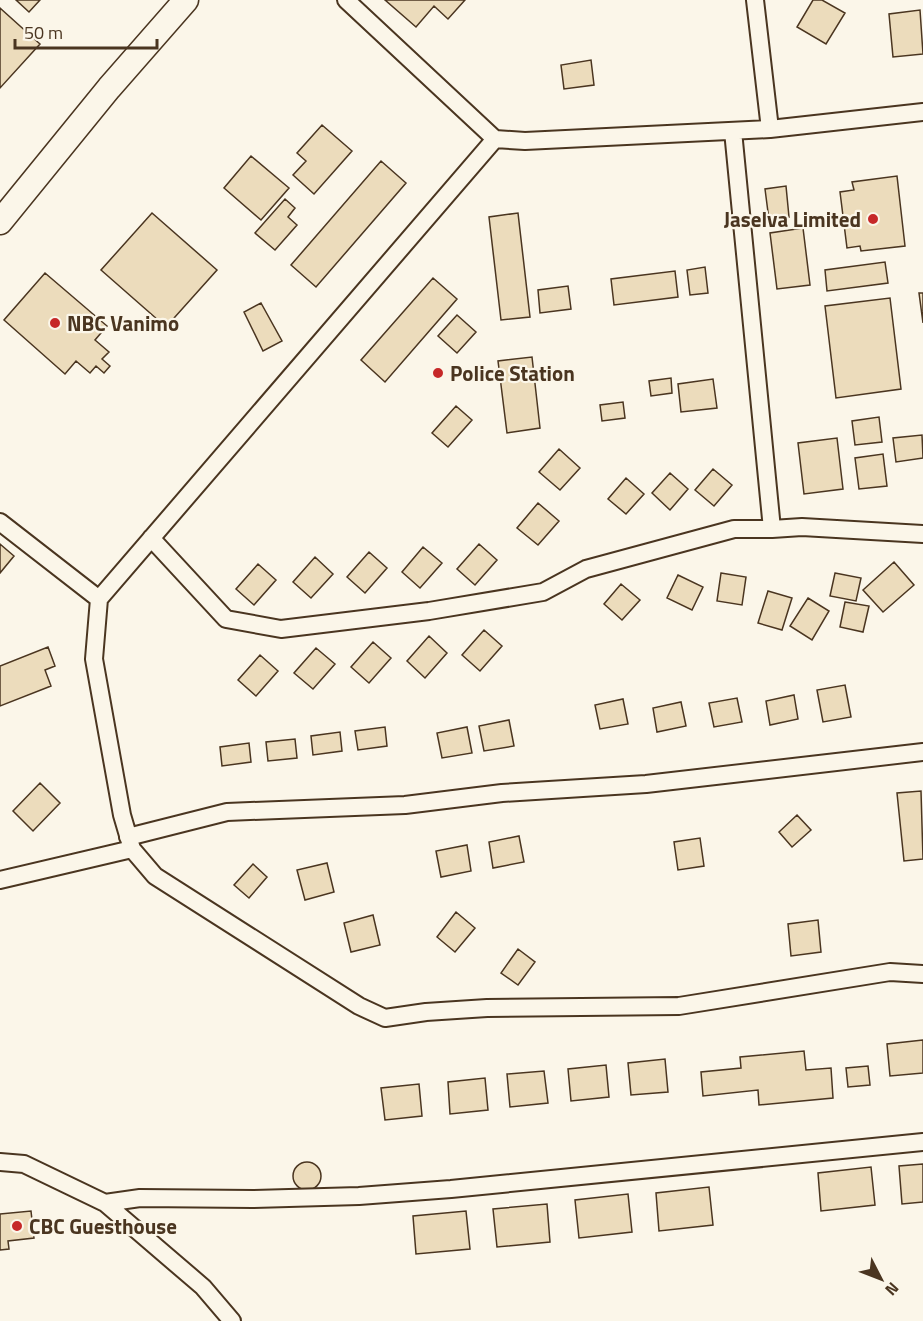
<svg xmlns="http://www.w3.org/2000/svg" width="923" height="1321" font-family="'Titillium Web',sans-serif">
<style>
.building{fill:#ecdcbc;stroke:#4a3520;stroke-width:1.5}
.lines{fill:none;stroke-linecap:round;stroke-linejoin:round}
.street-casing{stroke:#4a3520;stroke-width:20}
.secondary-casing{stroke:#4a3520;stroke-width:27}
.street{stroke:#fbf6e9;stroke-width:16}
.secondary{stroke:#fbf6e9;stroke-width:24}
.poi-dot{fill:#c62828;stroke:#fbf6e9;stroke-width:2}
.labels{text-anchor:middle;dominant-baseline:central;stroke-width:4.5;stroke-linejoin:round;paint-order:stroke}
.poi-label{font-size:21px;font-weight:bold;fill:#4a3520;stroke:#fbf6e9;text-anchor:start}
</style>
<rect width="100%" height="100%" fill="#fbf6e9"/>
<path class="building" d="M16,0H40L29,12Z
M385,0H465L448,19L434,6L416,27Z
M813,0H822L845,13L826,44L797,27Z
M0,8L40,44L0,88Z
M920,10L923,54L893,57L889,14Z
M591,60L594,85L564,89L561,65Z
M322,125L352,151L314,194L293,175L306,161L297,153Z
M251,156L289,188L261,220L224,188Z
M381,161L406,183L316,287L291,265Z
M897,176L905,246L861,251L860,246L847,248L840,192L854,190L852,182Z
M786,186L789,217L769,220L765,189Z
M285,199L295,208L288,217L297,225L275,250L255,233Z
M152,213L217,270L166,327L101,270Z
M518,213L530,317L501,320L489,217Z
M803,228L810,285L777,289L770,233Z
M885,262L888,283L827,291L825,270Z
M705,267L708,293L690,295L687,270Z
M675,271L678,297L614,305L611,279Z
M45,273L107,326L95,340L109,352L102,359L110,366L104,373L96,366L90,373L76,361L65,374L4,320Z
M433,278L457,299L385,382L361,360Z
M568,286L571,309L540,313L538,290Z
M919,293H923V323Z
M890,298L901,389L836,398L825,306Z
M261,303L282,341L263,351L244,312Z
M457,315L476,332L457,353L438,336Z
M532,357L540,428L507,433L498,361Z
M671,378L672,393L651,396L649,381Z
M713,379L717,408L681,412L678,384Z
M623,402L625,418L602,421L600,405Z
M456,406L472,420L448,447L432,433Z
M879,417L882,442L855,445L852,421Z
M922,435L923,458L896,462L893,438Z
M837,438L843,489L804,494L798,443Z
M559,449L580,468L560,490L539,472Z
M883,454L887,486L859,489L855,458Z
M713,469L732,485L714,506L695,490Z
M670,473L688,489L670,510L652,493Z
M626,478L644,494L626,514L608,499Z
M538,503L559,521L538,545L517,528Z
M0,544L14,556L0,573Z
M479,544L497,560L475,585L457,569Z
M423,547L442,563L420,588L402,572Z
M369,552L387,568L365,593L347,577Z
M315,557L333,574L311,598L293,582Z
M894,562L914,585L883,612L863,590Z
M258,564L276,580L254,605L236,589Z
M721,573L746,577L742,605L717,601Z
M835,573L861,578L856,601L830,596Z
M678,575L703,587L692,610L667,598Z
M621,584L640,600L622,620L604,604Z
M768,591L792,598L782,630L758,623Z
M808,598L829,611L812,640L790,626Z
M845,602L869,606L863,632L840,627Z
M484,630L502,646L480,671L462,655Z
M429,636L447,653L425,678L407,661Z
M373,642L391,658L369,683L351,667Z
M48,647L55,666L45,670L51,686L0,706V666Z
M316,648L335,664L313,689L294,673Z
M260,655L278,671L256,696L238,680Z
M845,685L851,717L823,722L817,690Z
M794,695L798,719L770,725L766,701Z
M737,698L742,722L714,727L709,703Z
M623,699L628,724L600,729L595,705Z
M681,702L686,726L657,732L653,708Z
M509,720L514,746L484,751L479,726Z
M385,727L387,746L358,750L355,731Z
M467,727L472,753L442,758L437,733Z
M340,732L342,751L313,755L311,736Z
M295,739L297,758L268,761L266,742Z
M249,743L251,762L222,766L220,747Z
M40,783L60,803L33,831L13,811Z
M921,791L923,859L904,861L897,793Z
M797,815L811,830L792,847L779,832Z
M519,836L524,862L493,868L489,842Z
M700,838L704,866L678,870L674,842Z
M467,845L471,871L441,877L436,851Z
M327,863L334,892L305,900L297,870Z
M253,864L267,877L249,898L234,885Z
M456,912L475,928L455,952L437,937Z
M373,915L380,945L351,952L344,923Z
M818,920L821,952L791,956L788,924Z
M518,949L535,962L518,985L501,973Z
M923,1040V1073L890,1076L887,1044Z
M804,1051L806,1070L831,1068L833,1098L759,1105L758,1090L703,1096L701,1072L741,1068L740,1057Z
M665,1059L668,1092L631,1095L628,1063Z
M606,1065L609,1097L571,1101L568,1069Z
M868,1066L870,1085L848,1087L846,1068Z
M544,1071L548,1103L510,1107L507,1074Z
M485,1078L488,1110L450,1114L448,1082Z
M419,1084L422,1116L385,1120L381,1088Z
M293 1176a14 14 0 1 1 28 0a14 14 0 1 1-28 0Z
M923,1164V1202L902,1204L899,1166Z
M871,1167L875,1205L821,1211L818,1173Z
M709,1187L713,1225L659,1231L656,1193Z
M628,1194L632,1232L579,1238L575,1200Z
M547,1204L550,1242L497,1247L493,1209Z
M31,1211L34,1238L8,1241L9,1249L0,1250V1214Z
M466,1211L470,1249L416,1254L413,1216Z"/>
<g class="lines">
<defs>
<path id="street" d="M346,0L495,139L525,141L770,129L923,112
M755,0L770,129
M733,131L772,529L802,527L923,534
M495,139L99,599L94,659L122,815L132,849L155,876L359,1006L385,1018L426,1012L487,1008L679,1006L890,972L923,974
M0,522L99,599
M151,538L226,619L281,629L429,611L543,592L586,569L734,529H772
M128,837L227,812L405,805L502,793L646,784L923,752
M0,880L132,849
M0,1162L24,1164L105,1203L140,1198L253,1199L359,1196L451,1189L923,1142
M105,1203L203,1287L232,1321"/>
<path id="secondary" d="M0,222L109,88L186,0"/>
</defs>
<use href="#street" class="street-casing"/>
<use href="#secondary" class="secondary-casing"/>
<use href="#street" class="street"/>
<use href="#secondary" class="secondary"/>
</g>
<g class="poi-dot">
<circle cx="873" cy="219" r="6"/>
<circle cx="55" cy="323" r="6"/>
<circle cx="438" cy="373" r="6"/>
<circle cx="17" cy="1226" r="6"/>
</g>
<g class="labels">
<g class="poi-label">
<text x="861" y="219" text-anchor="end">Jaselva Limited</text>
<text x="67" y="323">NBC Vanimo</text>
<text x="450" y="373">Police Station</text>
<text x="29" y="1226">CBC Guesthouse</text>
</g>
</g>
<g transform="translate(881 1279) rotate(132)" stroke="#fbf6e9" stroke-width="4.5" paint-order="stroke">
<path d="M0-4.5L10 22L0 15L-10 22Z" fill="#4a3520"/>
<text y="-9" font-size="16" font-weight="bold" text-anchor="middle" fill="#4a3520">N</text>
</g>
<path d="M15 39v9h142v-9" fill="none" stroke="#4a3520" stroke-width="3"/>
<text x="24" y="39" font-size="18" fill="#4a3520" stroke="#fbf6e9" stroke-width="4.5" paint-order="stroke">50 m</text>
</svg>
